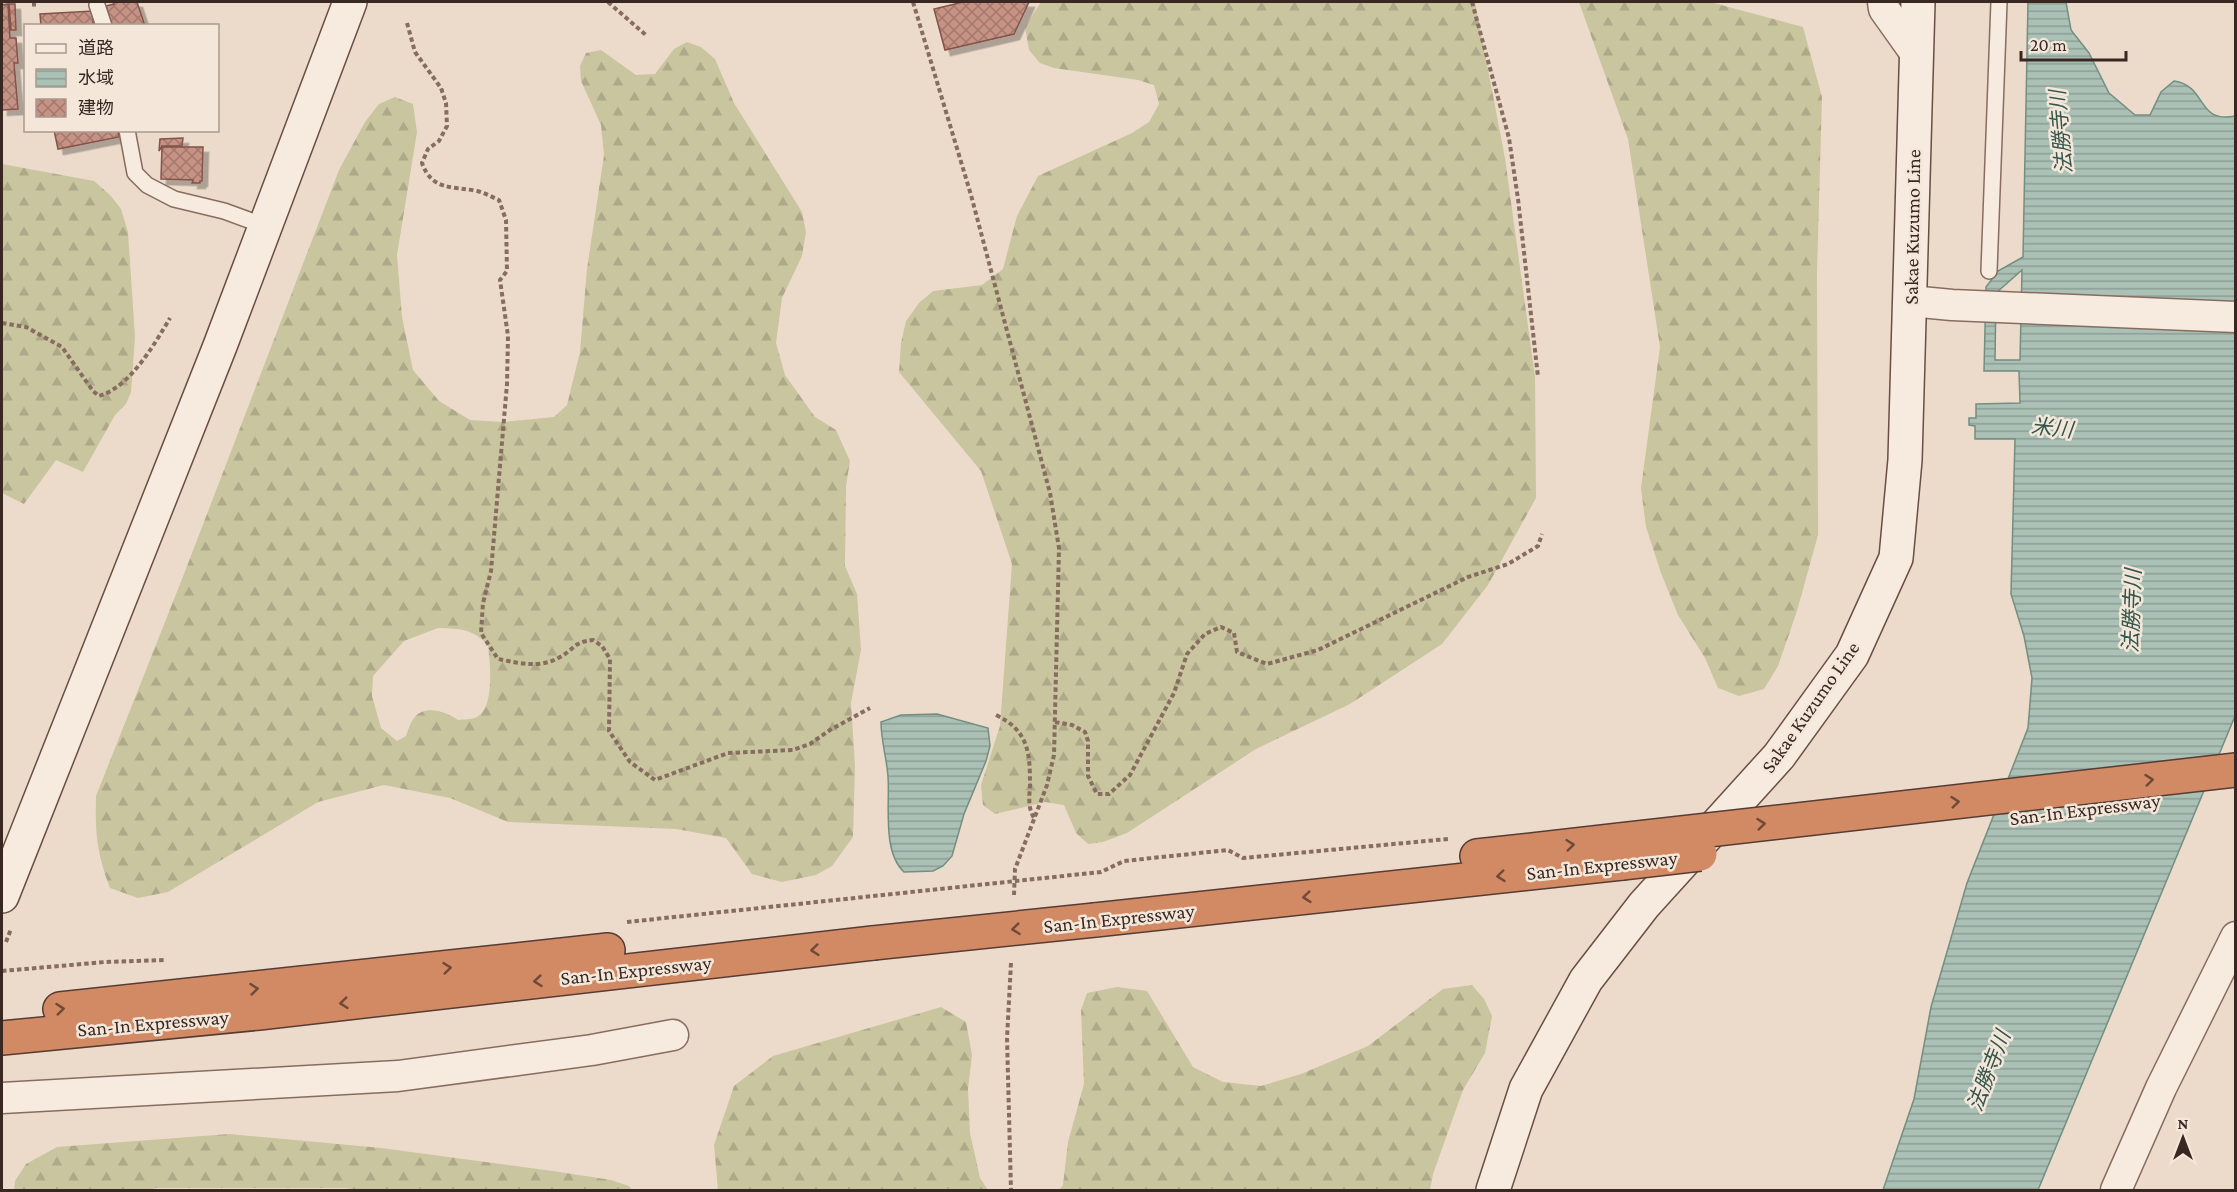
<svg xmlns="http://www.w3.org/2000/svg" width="2237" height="1192" font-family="'Crimson Pro','Noto Sans JP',serif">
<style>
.forest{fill:url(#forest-firs);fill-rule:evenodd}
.water{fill:url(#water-rules);stroke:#728f81;stroke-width:1.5;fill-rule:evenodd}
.building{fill:url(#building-cross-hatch);stroke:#845348;stroke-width:1.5;filter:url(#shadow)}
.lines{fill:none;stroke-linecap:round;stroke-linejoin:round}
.lane-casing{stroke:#876d60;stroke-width:18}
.street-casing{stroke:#876d60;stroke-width:33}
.secondary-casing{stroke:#694e43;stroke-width:36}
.highway-casing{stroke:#563c34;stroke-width:36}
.path{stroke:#876d60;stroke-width:4;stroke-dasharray:4.5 3;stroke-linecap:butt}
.lane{stroke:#f7eade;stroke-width:15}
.street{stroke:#f7eade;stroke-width:30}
.secondary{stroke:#f7eade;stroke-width:33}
.highway{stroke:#d28a64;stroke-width:33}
.highway-bridge-casing{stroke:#563c34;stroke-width:36;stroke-linecap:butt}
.highway-bridge{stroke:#d28a64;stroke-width:33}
.oneway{stroke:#6f4a39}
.labels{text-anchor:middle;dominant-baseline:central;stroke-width:5;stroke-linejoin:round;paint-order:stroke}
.street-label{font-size:20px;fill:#392822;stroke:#f4e7da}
.water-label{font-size:21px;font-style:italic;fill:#33574d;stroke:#f4e7da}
</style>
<defs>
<pattern id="forest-firs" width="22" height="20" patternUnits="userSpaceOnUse" patternTransform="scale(1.5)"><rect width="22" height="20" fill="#c9c59f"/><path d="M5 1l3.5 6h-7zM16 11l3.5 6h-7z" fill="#ada989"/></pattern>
<pattern id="water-rules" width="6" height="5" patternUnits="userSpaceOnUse" patternTransform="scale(1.5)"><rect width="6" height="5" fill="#abc1b6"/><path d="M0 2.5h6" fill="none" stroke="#8c9d94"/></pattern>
<pattern id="building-cross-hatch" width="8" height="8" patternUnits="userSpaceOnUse" patternTransform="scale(1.5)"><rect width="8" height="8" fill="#c69284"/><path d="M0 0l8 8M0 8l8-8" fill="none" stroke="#a2776c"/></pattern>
<filter id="shadow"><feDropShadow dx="5.5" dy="5.5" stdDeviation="0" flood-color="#0004"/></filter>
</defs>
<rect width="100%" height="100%" fill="#ecdbcb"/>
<path class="forest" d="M1041,2H1475L1505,158L1535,377L1536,498L1488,585L1442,644L1350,704L1256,749L1127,833L1103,842L1088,844L1076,833L1064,805L1045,802L995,814L983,805L981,785L1000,726L1012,564L981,471L899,372L901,343L906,321L919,303L933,291L982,285L1003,269L1017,216L1038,176L1132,133L1149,122L1159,104L1154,85L1138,80L1054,68L1040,63L1029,50L1025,27Z
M1579,2H1710L1803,27L1822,97L1817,273L1818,535L1797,611L1778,666L1764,689L1739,696L1718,688L1705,658L1678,615L1661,573L1646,527L1641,488L1660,347L1628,139Z
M687,42L701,47L715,59L734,103L802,212L806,232L802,256L782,298L776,343L785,375L815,417L836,430L850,461L846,486L845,566L857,594L861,650L851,703L855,766L853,837L832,866L816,875L782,882L752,874L726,838L676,829L508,822L450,798L384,785L318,802L168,892L138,898L110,888C97,853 95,834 96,796L184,574L339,170L365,122L379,104L395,97L413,104L417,132L397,255L402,317L413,370L439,401L470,420L503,422L554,417L567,405L580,352L587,269L604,155L601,125L581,81L580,66L586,53L601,50L636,75L655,74L674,49ZM438,628C461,629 471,628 488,645C490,661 495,708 477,717C472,720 463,719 458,720C446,712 425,704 414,718C410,723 408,731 406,736L397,741L381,728L372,696L373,676L404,641Z
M2,164L94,181L111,196L121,209L128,232L135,337L131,392L126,404L115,415L83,472L56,460L24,504L2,493Z
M1472,985L1484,999L1492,1016L1485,1053L1463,1090L1433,1174L1430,1190H1059L1063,1185L1068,1142L1084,1084L1081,1010L1087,993L1117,987L1147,991L1193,1067L1223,1082L1261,1086L1301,1074L1368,1046L1443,989Z
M941,1007L966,1022L972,1055L968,1089L970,1133L980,1178L988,1190H718L714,1145L734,1086L773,1056Z
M229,1134L381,1148L553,1171L611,1180L629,1186L632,1190H362L344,1188H156L149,1190H14L15,1181L26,1164L57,1147Z"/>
<path class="water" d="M2028,2H2066L2071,30L2089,53L2109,93L2135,115H2150L2161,92L2174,81C2208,86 2196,124 2235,116V716L2038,1190H1883L1914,1099L1931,1007L1967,883L2028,728L2032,678L2024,636L2011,594L2015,439H1975V426L1969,425V418H1976V404L2020,403L2019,371H1984L1986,287L1998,271L2023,257ZM2022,270L2020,360H1995L1996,293Z
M937,714L988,728L990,746L986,761L964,814L952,856L943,866L933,871L904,872C882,852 890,804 888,777C887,759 881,741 881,722L901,715Z"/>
<path class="building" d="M113,2H137L145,26H112L106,6L114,4Z
M963,2H1029L1014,34L945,50L934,9Z
M8,4L10,38H16L18,63H14L18,109L2,110V5Z
M9,4H15L16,30H11Z
M93,11V26H41L40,14Z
M54,130H118L119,137L58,149Z
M183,138L182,146H162L159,151L160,139Z
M162,147H203L202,181H200V183H192L193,180L161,179Z"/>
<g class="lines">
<defs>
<path id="lane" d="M97,5L104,26
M127,130L135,173L147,185L174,199L224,211L265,226
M1989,271L1999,2"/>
<path id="street" d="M1883,2L1884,9L1916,54
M1910,301L1952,305L2236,317
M2,1098L398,1076L592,1050L673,1035
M2116,1190L2161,1088L2236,937"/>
<path id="secondary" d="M2,896L220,346L350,2
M1493,1190L1526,1089L1586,980L1644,905L1779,756L1852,655L1896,558L1905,460L1918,2"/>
<path id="highway" d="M1477,856L1620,840
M1095,920L1622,863
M60,1009L608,950
M2,1038L259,1013L873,943"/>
</defs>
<use href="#lane" class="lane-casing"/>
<use href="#street" class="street-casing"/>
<use href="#secondary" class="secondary-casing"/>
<use href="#highway" class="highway-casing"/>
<path class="path" d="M34,2V7
M608,2L647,36
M913,2L971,195L1050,493L1059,548L1054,755L1047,785L1015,869L1014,895
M1472,2L1509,138L1518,199L1538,377
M407,23L415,52L441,88L446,103L447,126L439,141L428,149L422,163C432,191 452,186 477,191C485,193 492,197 499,200L506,220L507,271L500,280L508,336L507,384L491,571L483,603L481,633L498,659C519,663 540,669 560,657C575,649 573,642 593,640L602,646L610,659L609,731L630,762L655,780L728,753L793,750L810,744L830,730L870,708
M2,323L26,327L62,347L93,391L99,396C130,387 154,345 170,318
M996,715C1029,731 1030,753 1030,786C1029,798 1028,808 1034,818
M1055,722L1072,725L1085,732L1088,741V776L1097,794H1109L1130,775L1174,693L1187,654L1205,634L1221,627L1234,633L1237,652L1267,664L1318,650L1468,577L1508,564L1538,546L1542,534
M627,922L1101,872L1124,861L1228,850L1243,858L1448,839
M6,942L11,929
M1011,963L1007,1038L1011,1190
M2,971L105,962L165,960"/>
<use href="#lane" class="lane"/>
<use href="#street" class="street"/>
<use href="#secondary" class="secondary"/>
<use href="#highway" class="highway"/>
<defs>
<path id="highway-bridge" d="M1620,840L2236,770
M1622,863L1700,854
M873,943L1095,920"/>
</defs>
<use href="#highway-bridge" class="highway-bridge-casing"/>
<use href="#highway-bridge" class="highway-bridge"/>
</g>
<defs><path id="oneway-chevron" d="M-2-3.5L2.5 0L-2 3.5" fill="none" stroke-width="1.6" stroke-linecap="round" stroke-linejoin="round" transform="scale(1.5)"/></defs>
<g class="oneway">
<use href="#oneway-chevron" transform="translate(2149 780) rotate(-6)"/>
<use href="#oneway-chevron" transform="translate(1955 802) rotate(-6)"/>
<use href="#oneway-chevron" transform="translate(1761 824) rotate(-6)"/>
<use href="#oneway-chevron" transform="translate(1570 845) rotate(-6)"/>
<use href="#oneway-chevron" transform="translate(1501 876) rotate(174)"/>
<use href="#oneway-chevron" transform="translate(1307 897) rotate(174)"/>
<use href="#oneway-chevron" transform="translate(1016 929) rotate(174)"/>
<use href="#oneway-chevron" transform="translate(815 950) rotate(174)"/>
<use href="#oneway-chevron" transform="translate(447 968) rotate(-6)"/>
<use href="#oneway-chevron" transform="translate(538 981) rotate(174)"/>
<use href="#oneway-chevron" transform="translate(254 989) rotate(-6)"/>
<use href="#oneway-chevron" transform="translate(344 1003) rotate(174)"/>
<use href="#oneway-chevron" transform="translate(60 1009) rotate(-6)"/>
</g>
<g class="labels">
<g class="street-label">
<text transform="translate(1912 227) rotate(-89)">Sakae Kuzumo Line</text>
<text transform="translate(1810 707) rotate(-55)">Sakae Kuzumo Line</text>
<text transform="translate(2085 809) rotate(-7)">San-In Expressway</text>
<text transform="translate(1602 865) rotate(-6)">San-In Expressway</text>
<text transform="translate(1119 918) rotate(-6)">San-In Expressway</text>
<text transform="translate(636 970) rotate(-6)">San-In Expressway</text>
<text transform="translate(153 1023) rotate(-5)">San-In Expressway</text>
</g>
<g class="water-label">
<text transform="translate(2061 132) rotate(-95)">法勝寺川</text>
<text transform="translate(2052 428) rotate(6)">米川</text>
<text transform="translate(2132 611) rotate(-88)">法勝寺川</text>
<text transform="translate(1989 1071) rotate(-69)">法勝寺川</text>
</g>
</g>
<rect width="2237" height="1192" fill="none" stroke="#392822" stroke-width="6"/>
<rect x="24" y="24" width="195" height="108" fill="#f4e7da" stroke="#a99b90" stroke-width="1.5"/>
<rect x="36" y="44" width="30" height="9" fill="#f7eade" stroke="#a99b90" stroke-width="1.5"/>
<text x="78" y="54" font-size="18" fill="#392822">道路</text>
<rect x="36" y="69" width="30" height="18" fill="url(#water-rules)" stroke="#a99b90" stroke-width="1.5"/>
<text x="78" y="84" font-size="18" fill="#392822">水域</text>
<rect x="36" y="99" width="30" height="18" fill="url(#building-cross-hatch)" stroke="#a99b90" stroke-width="1.5"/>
<text x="78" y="114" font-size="18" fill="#392822">建物</text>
<g transform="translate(2183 1138)" stroke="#f4e7da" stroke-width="4.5" paint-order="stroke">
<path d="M0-4.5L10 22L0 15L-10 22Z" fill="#392822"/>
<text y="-9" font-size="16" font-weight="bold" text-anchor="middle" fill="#392822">N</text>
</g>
<path d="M2021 51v9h105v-9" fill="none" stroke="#392822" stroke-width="3"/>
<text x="2030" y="51" font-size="18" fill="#392822" stroke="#f4e7da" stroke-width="4.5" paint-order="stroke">20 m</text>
</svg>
